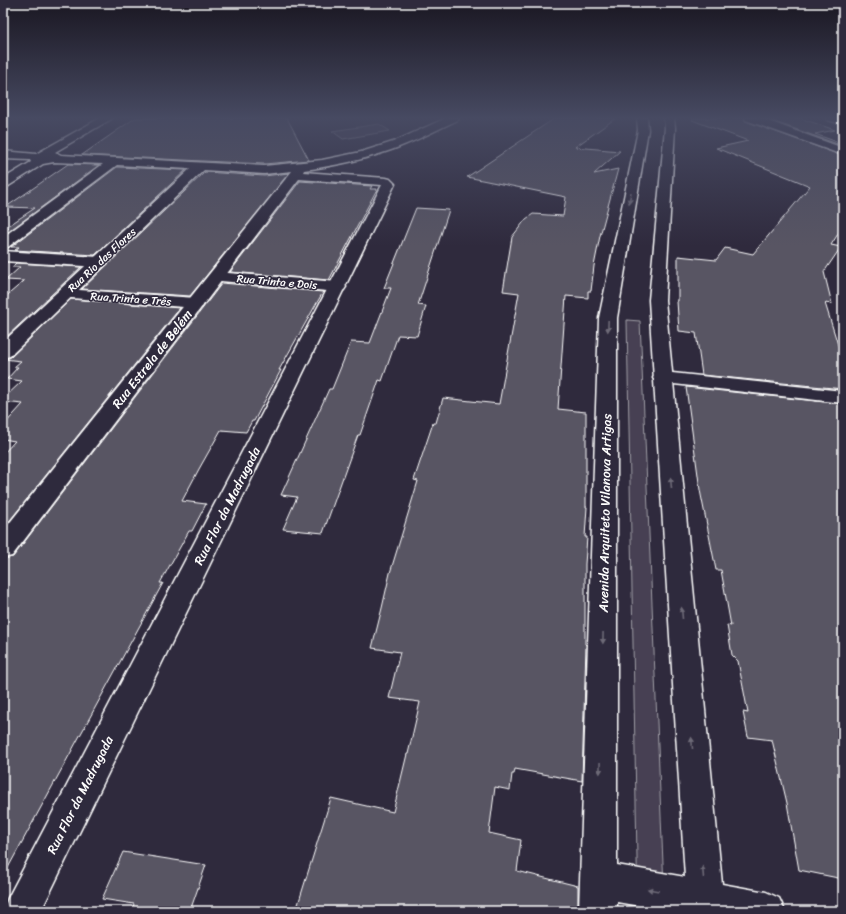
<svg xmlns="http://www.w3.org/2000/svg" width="846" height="914" font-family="Sriracha,sans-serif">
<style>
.green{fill:#464152;stroke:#a2a0a8}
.building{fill:#595564;stroke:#fff}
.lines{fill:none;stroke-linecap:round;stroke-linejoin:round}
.pedestrian-casing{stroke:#fff;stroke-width:3}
.minor-casing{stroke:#fff;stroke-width:3}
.secondary-casing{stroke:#fff;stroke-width:3}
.pedestrian{fill:#2f2a3d;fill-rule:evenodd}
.minor{fill:#2f2a3d;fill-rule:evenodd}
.secondary{fill:#2f2a3d;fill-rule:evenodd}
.oneway{fill:#6d6a77}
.labels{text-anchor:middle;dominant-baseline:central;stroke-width:3;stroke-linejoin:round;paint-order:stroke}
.far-street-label{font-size:11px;fill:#fff;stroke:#2f2a3d}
.street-label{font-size:13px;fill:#fff;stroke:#2f2a3d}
</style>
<rect width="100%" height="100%" fill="#2f2a3d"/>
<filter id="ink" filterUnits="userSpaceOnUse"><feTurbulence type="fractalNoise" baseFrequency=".025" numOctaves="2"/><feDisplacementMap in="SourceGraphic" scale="8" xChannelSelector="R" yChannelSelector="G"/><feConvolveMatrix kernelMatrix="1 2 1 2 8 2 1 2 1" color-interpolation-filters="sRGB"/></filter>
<g filter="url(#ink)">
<path class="green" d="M379,124L390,131L343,139L332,131Z
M627,320L640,321L665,911H638Z"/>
<path class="building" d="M135,118H287L309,160L264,164L82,155Z
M555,118H616L575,147L620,151L594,174L618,169L600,236L594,266L591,291H588V298L566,296L558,409L586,412V507H587L585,537H587L585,564V644L586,645L582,781L515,769L514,774H512L510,790L495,787L489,833L521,840L517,871L578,886V911H296L331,798L393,812L407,754H408L420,702L389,698L400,652L372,648L382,608L390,573L418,481L414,480L433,423H436L443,398L499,404L519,293L503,291L512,237L526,219L533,214L563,216L566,197L467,177Z
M693,118H744L745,121L843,156V226L831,245L841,247L824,272L832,304L825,303L843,361V389L702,375L696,333L679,331L677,301H678V256L716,260L725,248L753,254L810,186L716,148L748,141L692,120Z
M764,118H800L835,130L815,134L843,144V146Z
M68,164L99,165L12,229L5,228L35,208L6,207Z
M117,167L186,170L95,255L15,250L19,247H11Z
M205,172L264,176L289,173L190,296L82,289Z
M300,181L372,186L370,189H377L329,280L230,272Z
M416,208L449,210L418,305L426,306L417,336L398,335L382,381L379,380L360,435H358L323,533L283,529L297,497L281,495L329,389H332L351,342L370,343L391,288H384Z
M16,263L81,267L3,340V299L24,281L6,280L20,267H12Z
M222,283L323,292L279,370H281L254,421H252L246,432L221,430L199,469L182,501L206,504L192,531H189L160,583H163L3,877V559L13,557Z
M71,299L180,308L3,529V454L15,441L3,439V426L23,404L3,402V399L22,381L7,379L18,367H14L21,361L4,359L11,357Z
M686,387L843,404V879L799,870L787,803L772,740L748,737L743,712L748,713L738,661L732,655L727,625L731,626L721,570H716L700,490Z
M123,852L206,865L190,911H132L134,904L102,899Z"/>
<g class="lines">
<defs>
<path id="pedestrian" d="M3,251L99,257L104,259L107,262L104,265L99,267L3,261Z
M216,272L338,282L344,284L346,287L344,290L338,292L210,280L208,277L210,274Z
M65,289L196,298L202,299L204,303L202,307L196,308L59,297L57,294L59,291Z"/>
<path id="minor" d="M100,118H113L55,152L61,155L264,166L322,160L361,152L393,142L446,118H459L458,120C436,130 414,142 391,150C363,160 333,166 304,170L303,172L386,178L390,179L395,184L41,911H3L8,898L382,185L299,179L12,556L3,558V531L292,171L264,174L204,170L10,356L3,358V342L190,169L117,165L8,247L3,248V237L103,164L54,162L43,164L7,187L3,188V179L31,162L30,160L3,159V151L36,154Z
M745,118H760L843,148V155L746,120Z
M826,118H843V124L827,120Z
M663,372L843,391V403L656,382L653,378L656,374Z"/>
<path id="secondary" d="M637,118H647L648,130L617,318V865L685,877L649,300L665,128L664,118H674L675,128L665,300L722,884L766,892L779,898L785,911H667L617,902V911H579L599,318L638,130Z"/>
</defs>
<use href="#pedestrian" class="pedestrian-casing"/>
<use href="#minor" class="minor-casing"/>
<use href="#secondary" class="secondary-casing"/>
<use href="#pedestrian" class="pedestrian"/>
<use href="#minor" class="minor"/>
<use href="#secondary" class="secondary"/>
</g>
<defs><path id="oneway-solid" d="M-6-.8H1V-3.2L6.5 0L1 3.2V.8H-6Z"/></defs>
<g class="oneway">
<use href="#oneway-solid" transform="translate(630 198) rotate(100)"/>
<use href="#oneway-solid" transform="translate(608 326) rotate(92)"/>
<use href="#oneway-solid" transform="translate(671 483) rotate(-95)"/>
<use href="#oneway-solid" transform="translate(682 613) rotate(-95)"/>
<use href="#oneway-solid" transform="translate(603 638) rotate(91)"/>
<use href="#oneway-solid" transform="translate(692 743) rotate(-95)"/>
<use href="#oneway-solid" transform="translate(600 768) rotate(91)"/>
<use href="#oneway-solid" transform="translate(703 872) rotate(-95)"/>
<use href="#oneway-solid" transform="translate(653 890) rotate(-170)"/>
</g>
</g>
<linearGradient id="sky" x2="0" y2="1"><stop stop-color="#1a1722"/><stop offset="0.48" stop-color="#474a62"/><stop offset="1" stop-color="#474a62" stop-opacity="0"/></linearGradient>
<rect width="846" height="246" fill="url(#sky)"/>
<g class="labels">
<g class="far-street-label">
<text transform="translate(102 260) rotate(-43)">Rua Rio das Flores</text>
<text transform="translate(277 282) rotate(5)">Rua Trinta e Dois</text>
<text transform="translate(131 299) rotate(4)">Rua Trinta e Três</text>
</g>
<g class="street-label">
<text transform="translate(152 359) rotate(-52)">Rua Estrela de Belém</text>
<text transform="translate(227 506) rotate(-63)">Rua Flor da Madrugada</text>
<text transform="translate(605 513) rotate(-89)">Avenida Arquiteto Vilanova Artigas</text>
<text transform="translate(80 795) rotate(-63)">Rua Flor da Madrugada</text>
</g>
</g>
<rect width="846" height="914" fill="none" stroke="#2f2a3d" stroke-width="16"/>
<rect x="8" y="8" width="830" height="898" fill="none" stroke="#fff" stroke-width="1.5" filter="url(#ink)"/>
</svg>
